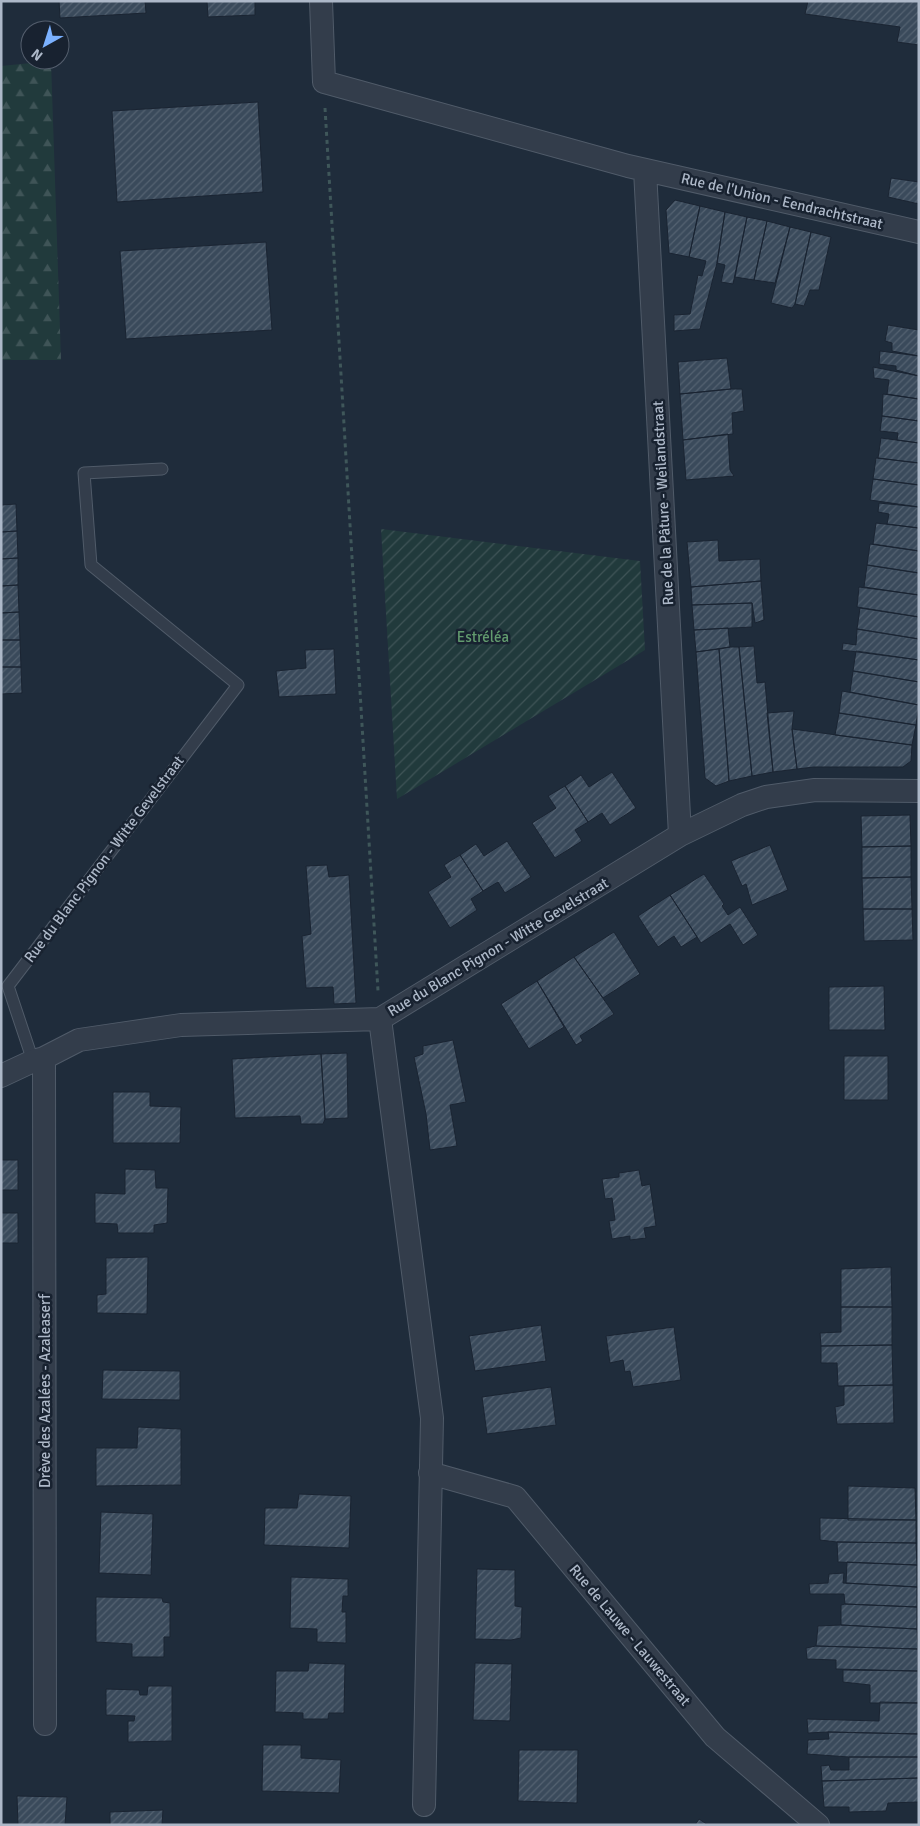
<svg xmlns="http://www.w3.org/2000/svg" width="920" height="1826" font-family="Signika,sans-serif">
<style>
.forest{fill:url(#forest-firs)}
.garden{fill:url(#garden-furrows)}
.building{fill:url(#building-hatch);stroke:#1a2432}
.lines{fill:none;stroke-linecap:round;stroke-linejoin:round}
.service-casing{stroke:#505b69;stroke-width:13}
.minor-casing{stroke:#505b69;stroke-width:24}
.path{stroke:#3f575a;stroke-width:3;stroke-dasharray:4 4;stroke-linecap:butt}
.service{stroke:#333d4b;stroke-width:11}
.minor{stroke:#333d4b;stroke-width:22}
.labels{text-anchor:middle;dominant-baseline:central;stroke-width:5;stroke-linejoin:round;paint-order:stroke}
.street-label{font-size:15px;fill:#adb8c8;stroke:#182230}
.park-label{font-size:15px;fill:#629b6e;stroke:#182230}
</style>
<defs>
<pattern id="forest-firs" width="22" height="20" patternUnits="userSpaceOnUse" patternTransform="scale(1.25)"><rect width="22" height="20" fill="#213a3c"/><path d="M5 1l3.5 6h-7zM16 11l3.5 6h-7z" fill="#3f5457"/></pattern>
<pattern id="garden-furrows" width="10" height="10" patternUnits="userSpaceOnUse" patternTransform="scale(1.25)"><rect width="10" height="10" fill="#213a3c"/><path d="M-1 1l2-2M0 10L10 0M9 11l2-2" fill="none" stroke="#3f5457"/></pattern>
<pattern id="building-hatch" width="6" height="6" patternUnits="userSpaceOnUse" patternTransform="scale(1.25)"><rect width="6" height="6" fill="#3a4a5b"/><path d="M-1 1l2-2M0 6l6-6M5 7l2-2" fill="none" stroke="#546271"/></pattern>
</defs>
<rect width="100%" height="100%" fill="#1f2c3b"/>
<path class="forest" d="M51,61L61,360H1V66Z"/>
<path class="garden" d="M381,529L640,561L645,650L397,799Z"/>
<path class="building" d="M59,1H145L146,13L60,18Z
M207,1H255V15L208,17Z
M808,1H919V45L897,42L900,27L805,14Z
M258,102L263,192L117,202L112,111Z
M891,178L919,182V204L888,197Z
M675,200L700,206L689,257L669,253L666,210Z
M700,206L725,212L717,263L700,329L674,331V315L690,314L698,275L702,276L706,261L689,257Z
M725,212L747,217L733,284L721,282L725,265L717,263Z
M747,217L767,221L754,280L735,277Z
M767,221L790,227L775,283L754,280Z
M790,227L811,232L795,304L792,308L771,303Z
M811,232L831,237L819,290H810L804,306L795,304Z
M266,242L272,330L126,339L120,251Z
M888,325L919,330V356L892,351V343L885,341Z
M880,351L919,356V376L896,370V366L879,364Z
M727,358L731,389L680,394L678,362Z
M873,367L919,376V399L887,394L889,380L874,378Z
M731,389H742L744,411L732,413L733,434L683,440L680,394Z
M883,394L919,399V421L882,416Z
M882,416L919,421V443L897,440L898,433L880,431Z
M728,434L730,470L734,476L686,480L683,440Z
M881,438L919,443V463L878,458Z
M876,458L919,463V485L873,479Z
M873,479L919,485V507L870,500Z
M879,503L919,507V528L887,524L889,514L878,512Z
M16,504L17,531L1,532V505Z
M876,523L919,528V551L873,544Z
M17,531L18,558L1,559V532Z
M718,540L719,561L760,559L761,581L691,587L687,542Z
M870,544L919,551V573L867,565Z
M18,558V585L1,586V559Z
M867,565L919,573V595L864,587Z
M761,581L764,620L755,623L752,603L692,605L691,587Z
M18,585L19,612L1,613V586Z
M859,587L919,595V617L857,607Z
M752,603V627L694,630L692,605Z
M860,608L919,617V639L857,629Z
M19,612L20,640H1V613Z
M728,628L730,647L696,652L694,630Z
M857,629L919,639V660L842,650L843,643L856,645Z
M1,640H20L21,667H1Z
M754,646L757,683L765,682L773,772L752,776L739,647Z
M730,647H739L752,776L729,781L719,649Z
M334,649L336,694L279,697L276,671L306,668L305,650Z
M719,649L729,781L716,786L705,778L696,652Z
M856,651L919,660V682L853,671Z
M1,667H21L22,693L1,694Z
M853,671L919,682V705L850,692Z
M842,691L919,705L916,725L839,713Z
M794,711L792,729L797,769L773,772L767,713Z
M839,713L916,725L912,745L835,735Z
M792,729L912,745L911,761L903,767H814L797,769Z
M612,772L636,808L610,825L602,813L588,822L565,786L581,775L589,787Z
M565,786L588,822L575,830L582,841L555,858L532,823L556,808L548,796Z
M910,815L911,846L862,847L861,816Z
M507,841L531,877L505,893L498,882L483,891L460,855L476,844L484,856Z
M770,845L788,890L752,905L746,884L742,886L731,861Z
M911,846V877L862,878V847Z
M460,855L483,891L471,899L477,910L450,928L428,892L451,877L444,865Z
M327,865L329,877L349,875L356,1003L334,1004L333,987L306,988L302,936L311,934L306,866Z
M704,874L724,904L722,906L728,915L740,907L758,935L743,945L730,924L701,943L670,895Z
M911,877L912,909H863L862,878Z
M670,895L697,937L681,947L674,936L658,947L638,916Z
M863,909H912L913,940L864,941Z
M614,932L640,974L603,998L574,957Z
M574,957L614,1014L580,1036L583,1041L576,1045L537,981Z
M537,981L564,1027L529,1049L501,1004Z
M884,986L885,1030H829V987Z
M453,1040L466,1102L450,1105L457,1146L430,1150L426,1114L414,1057L423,1054V1046Z
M347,1053L348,1118L325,1119L321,1054Z
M321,1054L325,1119L323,1124H301L300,1116L235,1118L232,1059Z
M844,1056H888V1100H844Z
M113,1092H150V1106L181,1107L180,1143H113Z
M1,1160H18V1190H1Z
M125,1169L155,1170L156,1188H168L167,1223L154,1225V1233H118L117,1224L95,1223V1193L125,1194Z
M639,1170L642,1186L650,1184L656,1226L644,1228L646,1238L630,1240V1236L612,1239L609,1221L615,1220L612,1198L605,1199L602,1179L619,1177V1173Z
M1,1213H18V1243H1Z
M148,1257L147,1314L97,1313V1295L106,1294V1258Z
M891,1267L892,1307H841V1269Z
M841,1307H892V1345L821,1346L820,1333L841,1332Z
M541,1325L546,1361L475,1371L469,1336Z
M674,1327L681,1380L633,1387L630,1371L625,1372L623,1360L610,1363L606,1336Z
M892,1345L893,1385L838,1386L837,1363H821V1346Z
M103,1370L180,1371V1400L102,1399Z
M893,1385L894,1423L837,1424L835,1407L844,1405V1386Z
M551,1387L556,1425L487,1434L482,1397Z
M138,1427L181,1429V1485L96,1486V1448H137Z
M848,1486L915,1488L916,1520H848Z
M299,1494L351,1496L349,1548L264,1545L265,1508H297Z
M101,1512L153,1514L151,1575L99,1573Z
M820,1518L916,1520V1543L837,1542L820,1540Z
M837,1542L916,1543L917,1565L838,1562Z
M847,1562L917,1565V1587L846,1583Z
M477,1569L515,1570V1606L522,1607L521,1638L511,1640L475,1639Z
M844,1573L843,1583L917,1587V1607L845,1604L844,1594H810L809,1584L828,1583L829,1574Z
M291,1577L348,1579V1596H343L342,1612H346V1643L317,1642V1629L290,1628Z
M96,1597L162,1598L163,1602L170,1603V1637H164V1657H132V1644L96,1642Z
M845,1604L917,1607V1629L841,1625V1605Z
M841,1625L917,1629L918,1649L816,1646L818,1626Z
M816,1646L918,1649V1671L836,1669V1660L807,1659L806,1648Z
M309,1663L345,1664L344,1713H329L328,1719H303V1713L275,1712L276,1671H308Z
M475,1663L512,1664L510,1721L473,1720Z
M843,1670L918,1671L919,1703H870V1685L843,1682Z
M148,1686H172V1741L128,1742V1721H134L135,1716L106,1715V1689L139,1690L140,1695H147Z
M880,1702L919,1703V1734L828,1732L808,1733L807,1719L879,1721Z
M828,1732L919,1734V1757H849L807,1754L808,1740L829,1739Z
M263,1745H301V1758L341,1760L339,1793L262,1791Z
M519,1750H578L577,1803L518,1801Z
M849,1757H919V1778L822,1781L821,1766L829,1765L831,1770H849Z
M919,1778V1802L888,1803L886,1811L849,1812V1807H824L822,1781Z
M17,1796L67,1797L65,1825H18Z
M163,1810L162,1825H110V1812Z
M699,1819L708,1825H695Z"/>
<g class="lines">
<defs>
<path id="service" d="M33,1061L8,986L238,685L91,565L84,473L162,469"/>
<path id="minor" d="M321,1L324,82L628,166L919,232
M645,170L680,835
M380,1019L432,1418L424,1805
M44,1058L45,1724
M1,1076L33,1061L44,1058L79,1040L181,1025L380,1019L680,835L742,805L766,797L815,790L919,791
M430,1473L515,1497L715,1737L818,1825"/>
</defs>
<use href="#service" class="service-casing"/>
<use href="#minor" class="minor-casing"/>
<path class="path" d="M325,108L378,991"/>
<use href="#service" class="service"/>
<use href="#minor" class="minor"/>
</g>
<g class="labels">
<g class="street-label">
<text transform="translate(782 201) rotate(13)">Rue de l'Union - Eendrachtstraat</text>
<text transform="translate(663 503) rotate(-93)">Rue de la Pâture - Weilandstraat</text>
<text transform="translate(104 859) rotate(-53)">Rue du Blanc Pignon - Witte Gevelstraat</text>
<text transform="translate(498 947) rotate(-31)">Rue du Blanc Pignon - Witte Gevelstraat</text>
<text transform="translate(45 1391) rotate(-90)">Drève des Azalées - Azaleaserf</text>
<text transform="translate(630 1635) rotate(50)">Rue de Lauwe - Lauwestraat</text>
</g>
<g class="park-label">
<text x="483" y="637">Estréléa</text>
</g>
</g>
<rect width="920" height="1826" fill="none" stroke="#adb8c8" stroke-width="5"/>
<g transform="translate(45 45) rotate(219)"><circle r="24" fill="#182230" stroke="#545e6d"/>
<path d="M0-4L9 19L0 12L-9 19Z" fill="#7bb1ff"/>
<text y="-8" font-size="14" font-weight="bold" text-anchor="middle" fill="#adb8c8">N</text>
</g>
</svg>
